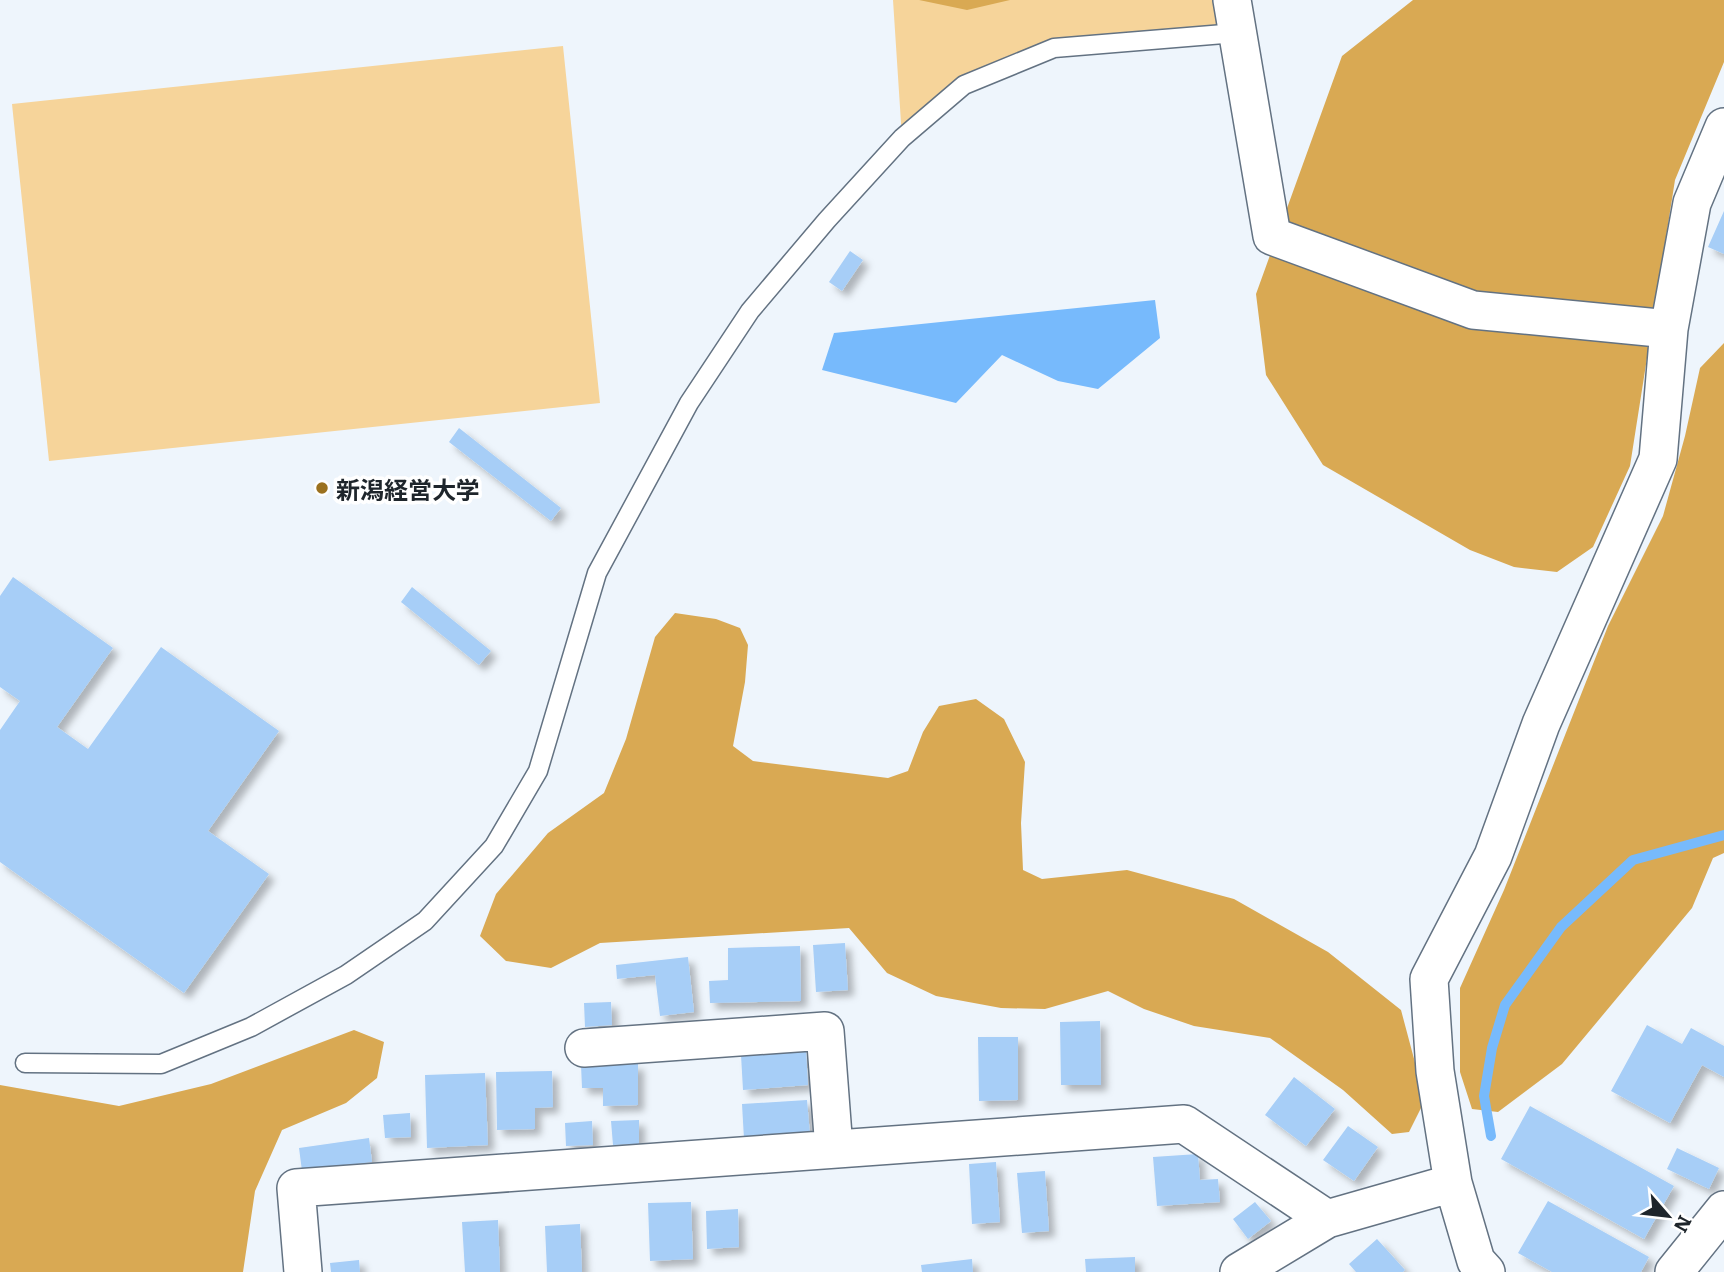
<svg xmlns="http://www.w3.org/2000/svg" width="1724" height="1272" font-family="Literata,'Noto Sans JP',serif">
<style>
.green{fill:#f6d49a}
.forest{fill:#d9a953}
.water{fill:#77bafc}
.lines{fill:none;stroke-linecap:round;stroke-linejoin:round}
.stream{stroke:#77bafc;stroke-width:10}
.building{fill:#a7cef7;filter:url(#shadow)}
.service-casing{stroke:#637282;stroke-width:21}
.minor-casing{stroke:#637282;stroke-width:40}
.service{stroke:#fff;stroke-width:18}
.minor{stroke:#fff;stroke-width:37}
.poi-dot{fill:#9b711f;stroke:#fff;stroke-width:2.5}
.labels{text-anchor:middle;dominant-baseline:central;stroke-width:7;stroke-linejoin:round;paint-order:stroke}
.poi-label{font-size:24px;font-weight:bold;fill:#1e252b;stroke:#fff;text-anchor:start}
</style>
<defs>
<filter id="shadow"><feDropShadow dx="6" dy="6" stdDeviation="3.5" flood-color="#0004"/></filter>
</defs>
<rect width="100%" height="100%" fill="#eef5fc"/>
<path class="green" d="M893,0H1232L1236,33L1054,48L964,85L902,138Z
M563,46L600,403L49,461L12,104Z"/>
<path class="forest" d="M919,0H1010L967,10Z
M1413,0H1724V62L1675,180L1630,466L1593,547L1557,572L1514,567L1470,550L1323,465L1266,375L1256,294L1342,56Z
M1724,343V853L1713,858L1692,908L1562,1064L1498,1112L1472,1109L1460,1072V988L1504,890L1608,626L1663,516L1685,436L1700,368Z
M675,613L716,619L740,628L748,645L745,682L733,746L753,761L888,778L908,771L923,732L939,706L976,699L1004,719L1025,762L1021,823L1023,870L1042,879L1127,870L1234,899L1328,952L1401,1010L1425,1100L1409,1132L1392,1134L1343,1090L1270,1038L1194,1026L1144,1009L1108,991L1045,1009L1001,1008L936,996L887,973L849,928L600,943L551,968L506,961L480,936L496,894L548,833L604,793L626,739L655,637Z
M354,1030L384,1042L377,1078L346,1103L282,1130L255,1191L243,1272H0V1085L119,1106L211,1084Z"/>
<path class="water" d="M1155,300L1160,338L1098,389L1058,381L1002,355L956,403L822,370L834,333Z"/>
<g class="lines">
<path class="stream" d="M1491,1136L1484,1096L1492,1048L1505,1005L1561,927L1633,860L1724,835"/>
</g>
<path class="building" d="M1724,211V254L1708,247Z
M850,251L863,260L842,291L829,282Z
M459,428L561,508L551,521L449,442Z
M13,577L113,648L57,727L88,749L161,647L279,731L208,831L269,874L184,993L0,862V730L20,701L0,687V596Z
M412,587L491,651L479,665L401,602Z
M845,943L848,990L816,992L813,945Z
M800,946L801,1001L710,1003L709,981L728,980V948Z
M688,957L694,1012L660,1016L655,975L617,979L616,965Z
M611,1002L612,1025L585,1027L584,1003Z
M1100,1021L1101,1085H1061L1060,1022Z
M1647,1025L1682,1044L1691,1028L1724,1046V1077L1702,1065L1670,1123L1611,1091Z
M978,1037H1018V1100L979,1101Z
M806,1050L808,1085L743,1090L741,1055Z
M638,1064V1105L603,1106V1088H582L581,1065Z
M552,1071L553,1107L535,1108V1129L497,1130L496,1072Z
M485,1073L488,1145L427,1148L425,1075Z
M1294,1077L1335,1109L1306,1146L1265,1115Z
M807,1100L810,1135L744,1139L742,1104Z
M1530,1106L1674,1186L1644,1239L1501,1159Z
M410,1113L411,1137L385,1138L383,1115Z
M639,1120V1144L613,1145L611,1121Z
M592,1121L593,1145L566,1146L565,1123Z
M1348,1126L1378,1147L1354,1181L1323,1160Z
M369,1138L372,1162L302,1171L299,1148Z
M1677,1148L1719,1168L1709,1189L1667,1169Z
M1198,1154L1200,1180L1218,1179L1220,1202L1157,1206L1153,1157Z
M996,1162L1000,1222L972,1224L969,1164Z
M1045,1171L1049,1231L1022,1233L1017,1173Z
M1548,1201L1649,1257L1641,1272H1552L1518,1253Z
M691,1202L693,1259L650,1261L648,1203Z
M1255,1202L1271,1221L1248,1239L1233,1219Z
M738,1209L739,1247L707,1249L706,1211Z
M498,1220L500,1272H465L462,1222Z
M580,1224L582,1272H547L545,1226Z
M1377,1239L1405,1270L1403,1272H1356L1349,1264Z
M1135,1257V1272H1086L1085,1259Z
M972,1259L973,1272H922L921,1265Z
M359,1260L360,1272H331L330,1263Z"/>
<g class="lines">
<defs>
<path id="service" d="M25,1063L161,1064L251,1027L346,975L425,921L494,846L538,771L597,573L689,403L750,311L827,220L902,138L964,85L1054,48L1236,33"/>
<path id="minor" d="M1232,0L1272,236L1473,310L1669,329
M584,1048L825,1031L834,1149
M303,1272L296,1188L1184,1124L1327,1219
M1239,1272L1327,1219L1453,1183
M1486,1272L1476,1261L1453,1183L1435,1071L1429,979L1493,856L1541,724L1658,459L1669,329L1692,203L1724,127
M1674,1272L1724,1210"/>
</defs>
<use href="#service" class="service-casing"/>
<use href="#minor" class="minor-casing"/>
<use href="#service" class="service"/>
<use href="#minor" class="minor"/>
</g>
<circle class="poi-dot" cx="322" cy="488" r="7"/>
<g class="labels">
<g class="poi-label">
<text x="336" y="488">新潟経営大学</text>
</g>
</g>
<g transform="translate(1668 1216) rotate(118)" stroke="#ffffff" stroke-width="5" paint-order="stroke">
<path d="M0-5L12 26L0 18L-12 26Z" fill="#1e252b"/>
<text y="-10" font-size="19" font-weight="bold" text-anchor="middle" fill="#1e252b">N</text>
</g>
</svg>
